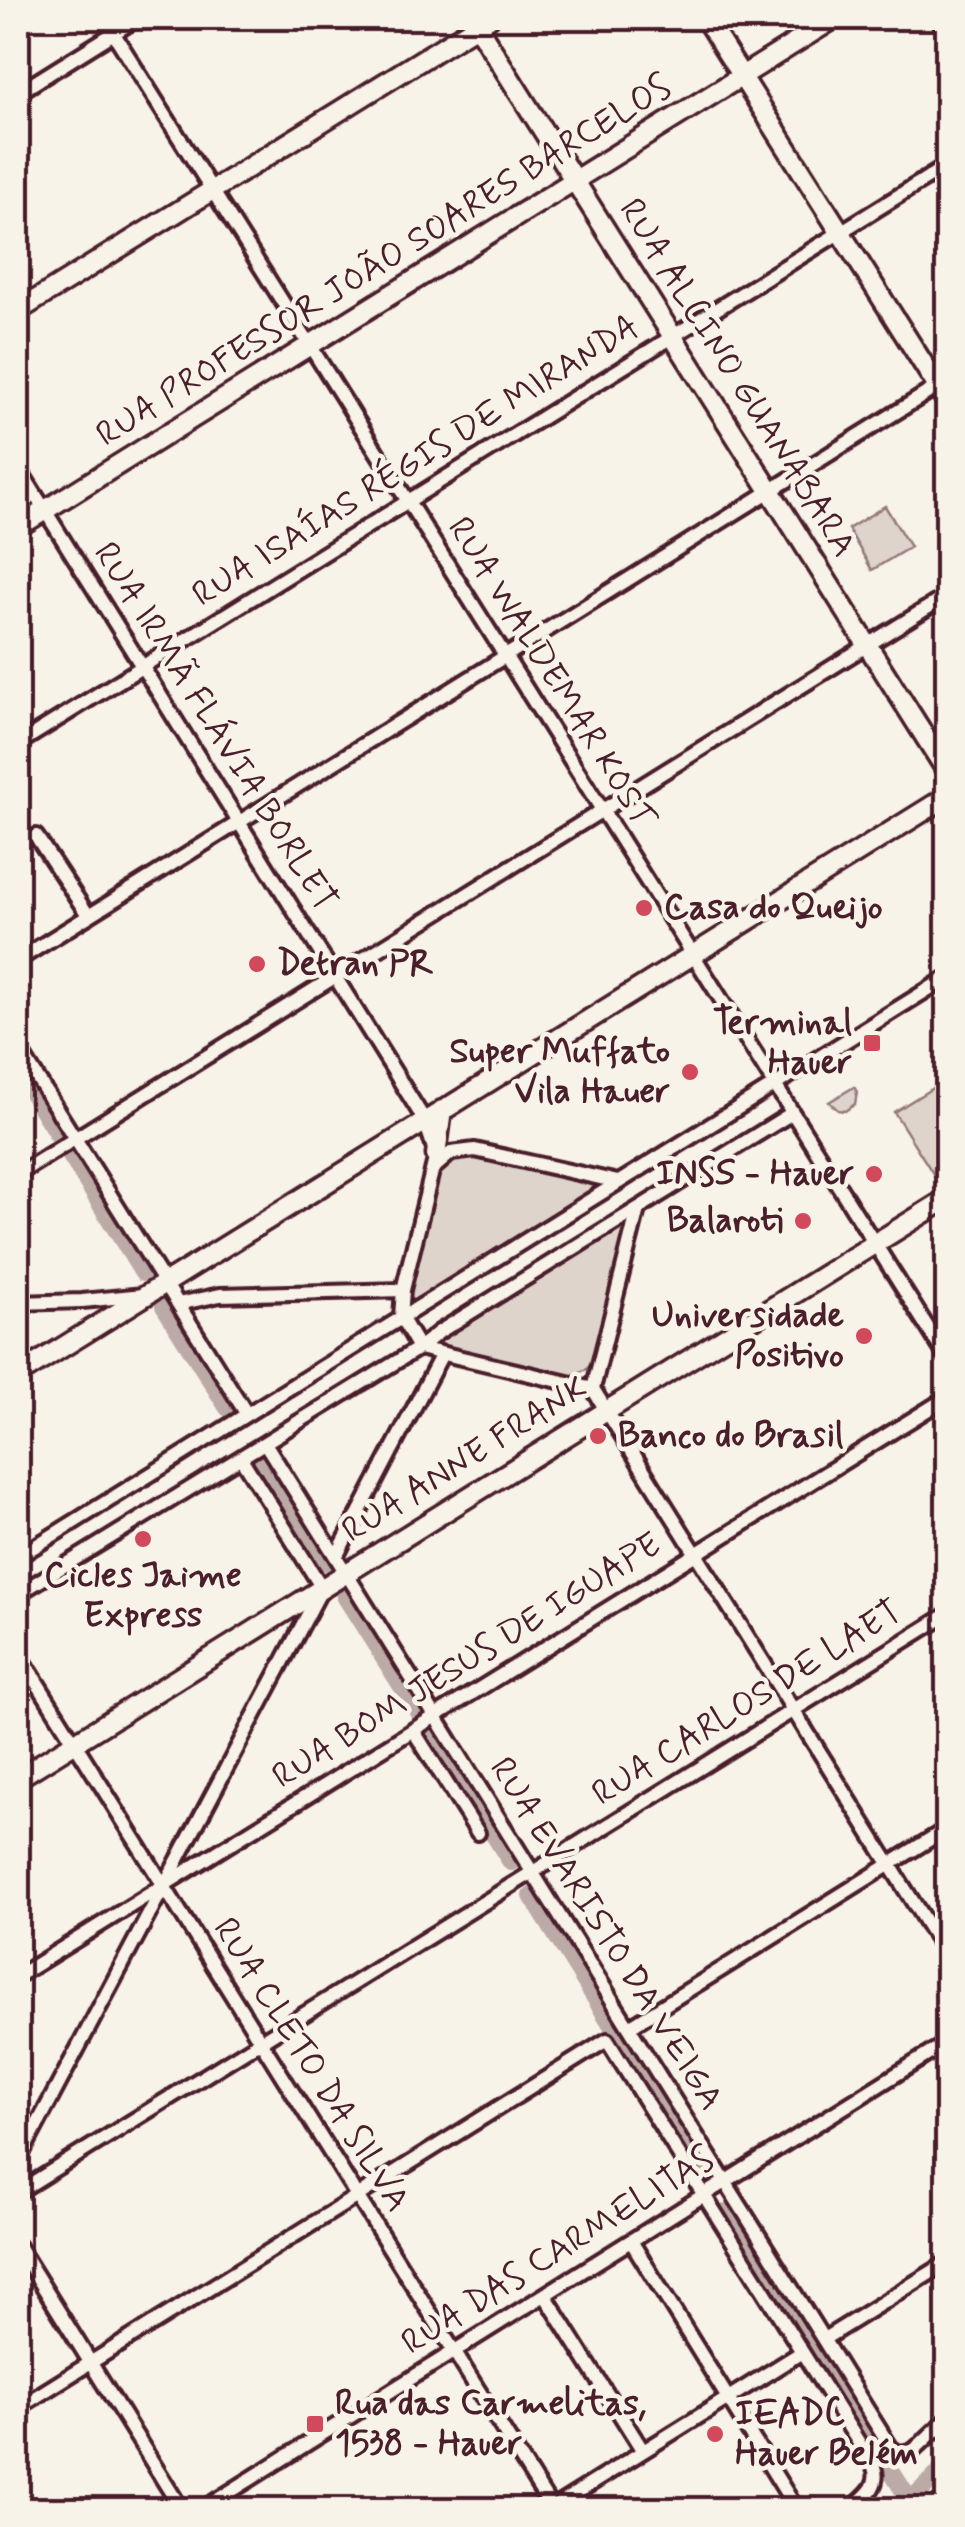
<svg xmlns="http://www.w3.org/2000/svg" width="965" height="2527" font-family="Mynerve,sans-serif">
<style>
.green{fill:#ded4cc;stroke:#947a7c;stroke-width:2.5}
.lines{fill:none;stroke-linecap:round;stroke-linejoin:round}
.river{stroke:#bcaaa7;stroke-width:18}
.minor-casing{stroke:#4a1f2b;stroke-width:20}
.major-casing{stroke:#4a1f2b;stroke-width:25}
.minor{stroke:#f7f3e8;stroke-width:12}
.major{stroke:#f7f3e8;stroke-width:18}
.poi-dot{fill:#d1495b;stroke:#f7f3e8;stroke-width:4}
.labels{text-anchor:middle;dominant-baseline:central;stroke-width:9;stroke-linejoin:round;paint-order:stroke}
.street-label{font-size:35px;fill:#4a1f2b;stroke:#f7f3e8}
.poi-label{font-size:35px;font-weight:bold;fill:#4a1f2b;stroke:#f7f3e8;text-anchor:start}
</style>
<rect width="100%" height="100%" fill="#f7f3e8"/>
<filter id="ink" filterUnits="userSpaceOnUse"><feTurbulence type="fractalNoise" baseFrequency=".01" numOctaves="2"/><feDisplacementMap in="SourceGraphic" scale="20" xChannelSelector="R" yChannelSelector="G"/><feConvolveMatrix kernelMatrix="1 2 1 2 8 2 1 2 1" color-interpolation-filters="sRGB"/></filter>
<g filter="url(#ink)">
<path class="green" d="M885,506L910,547L872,570L848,529Z
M947,1079V1188L944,1191L894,1112Z
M854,1087L857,1092L855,1104L845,1111L838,1110L829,1102Z
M465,1153L599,1184V1188L412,1303L409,1301V1290L435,1176L447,1160Z
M621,1224L625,1227L595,1356L587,1369L568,1377L439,1348L435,1344L439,1338L498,1301H504L611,1235L613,1229Z"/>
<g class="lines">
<path class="river" d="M18,1070L143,1273
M164,1306L228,1408
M263,1465L324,1562
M345,1596L418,1712
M433,1737L511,1862
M532,1896L706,2177
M727,2212L910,2501
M900,2510L948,2465"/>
<defs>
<path id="minor" d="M104,18L948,1360
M937,18L948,35
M18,93L138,18
M18,467L425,1121L436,1155L403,1290L401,1317L419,1348L593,1389
M18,744L948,165
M36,836L88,915
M18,960L948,380
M18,1047L246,1413
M435,1167L451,1153L475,1150L618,1182
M18,1174L948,595
M18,1303L82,1301L144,1295
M178,1304L220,1295L403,1290
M593,1389L948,1958
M593,1389L638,1209
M265,1443L891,2448L899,2453L913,2451L948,2418
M18,1557L948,977
M336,1557L442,1354
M18,1594L419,1348L439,1332L792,1113
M18,1652L553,2510
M413,1730L478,1833
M18,1976L948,1397
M629,2027L948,1828
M18,2161L322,1588L241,1458
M18,2192L948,1614
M631,2241L797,2510
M18,2246L182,2510
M545,2295L643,2451
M824,2339L948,2262
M18,2408L607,2040L874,2467C881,2487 864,2497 850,2510
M201,2510L948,2042
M549,2510L802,2352
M944,2510L948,2506"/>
<path id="major" d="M472,18L948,773
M705,18L948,403
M18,311L489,18
M18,527L835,18
M436,1155L442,1110
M18,1375L948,796
M18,1778L948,1198"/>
</defs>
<use href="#minor" class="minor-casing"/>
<use href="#major" class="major-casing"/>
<use href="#minor" class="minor"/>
<use href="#major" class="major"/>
</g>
</g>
<g class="poi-dot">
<circle cx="644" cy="908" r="10"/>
<circle cx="257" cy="964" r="10"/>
<rect x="862" y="1033" width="20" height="20" rx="5"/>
<circle cx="690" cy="1072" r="10"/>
<circle cx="874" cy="1174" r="10"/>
<circle cx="803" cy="1221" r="10"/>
<circle cx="864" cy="1336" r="10"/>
<circle cx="598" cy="1436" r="10"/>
<circle cx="143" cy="1539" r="10"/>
<rect x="305" y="2414" width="20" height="20" rx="5"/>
<circle cx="715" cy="2434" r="10"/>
</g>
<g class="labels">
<g class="street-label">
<text transform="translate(384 261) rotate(-32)">RUA PROFESSOR JOÃO SOARES BARCELOS</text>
<text transform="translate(737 378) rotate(58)">RUA ALCINO GUANABARA</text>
<text transform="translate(416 461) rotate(-32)">RUA ISAÍAS RÉGIS DE MIRANDA</text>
<text transform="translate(551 673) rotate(58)">RUA WALDEMAR KOST</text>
<text transform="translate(215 727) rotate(58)">RUA IRMÃ FLÁVIA BORLET</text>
<text transform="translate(465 1460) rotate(-32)">RUA ANNE FRANK</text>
<text transform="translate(467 1661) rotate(-32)">RUA BOM JESUS DE IGUAPE</text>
<text transform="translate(747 1703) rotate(-32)">RUA CARLOS DE LAET</text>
<text transform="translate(606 1934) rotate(58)">RUA EVARISTO DA VEIGA</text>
<text transform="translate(311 2065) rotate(58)">RUA CLETO DA SILVA</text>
<text transform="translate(558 2251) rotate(-32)">RUA DAS CARMELITAS</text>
</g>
<g class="poi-label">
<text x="664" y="908">Casa do Queijo</text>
<text x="277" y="964">Detran PR</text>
<text x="852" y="1023" text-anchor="end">Terminal<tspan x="852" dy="40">Hauer</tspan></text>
<text x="670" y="1052" text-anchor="end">Super Muffato<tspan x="670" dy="40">Vila Hauer</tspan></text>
<text x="854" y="1174" text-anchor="end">INSS - Hauer</text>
<text x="783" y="1221" text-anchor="end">Balaroti</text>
<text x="844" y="1316" text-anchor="end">Universidade<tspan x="844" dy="40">Positivo</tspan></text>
<text x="618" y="1436">Banco do Brasil</text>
<text x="143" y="1576" text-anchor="middle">Cicles Jaime<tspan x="143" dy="40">Express</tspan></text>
<text x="335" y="2404">Rua das Carmelitas,<tspan x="335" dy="40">1538 - Hauer</tspan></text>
<text x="735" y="2414">IEADC<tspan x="735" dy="40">Hauer Belém</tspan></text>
</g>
</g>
<rect width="965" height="2527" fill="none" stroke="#f7f3e8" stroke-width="60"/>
<rect x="30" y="30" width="905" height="2467" fill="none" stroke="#4a1f2b" stroke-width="4" filter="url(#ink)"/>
</svg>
